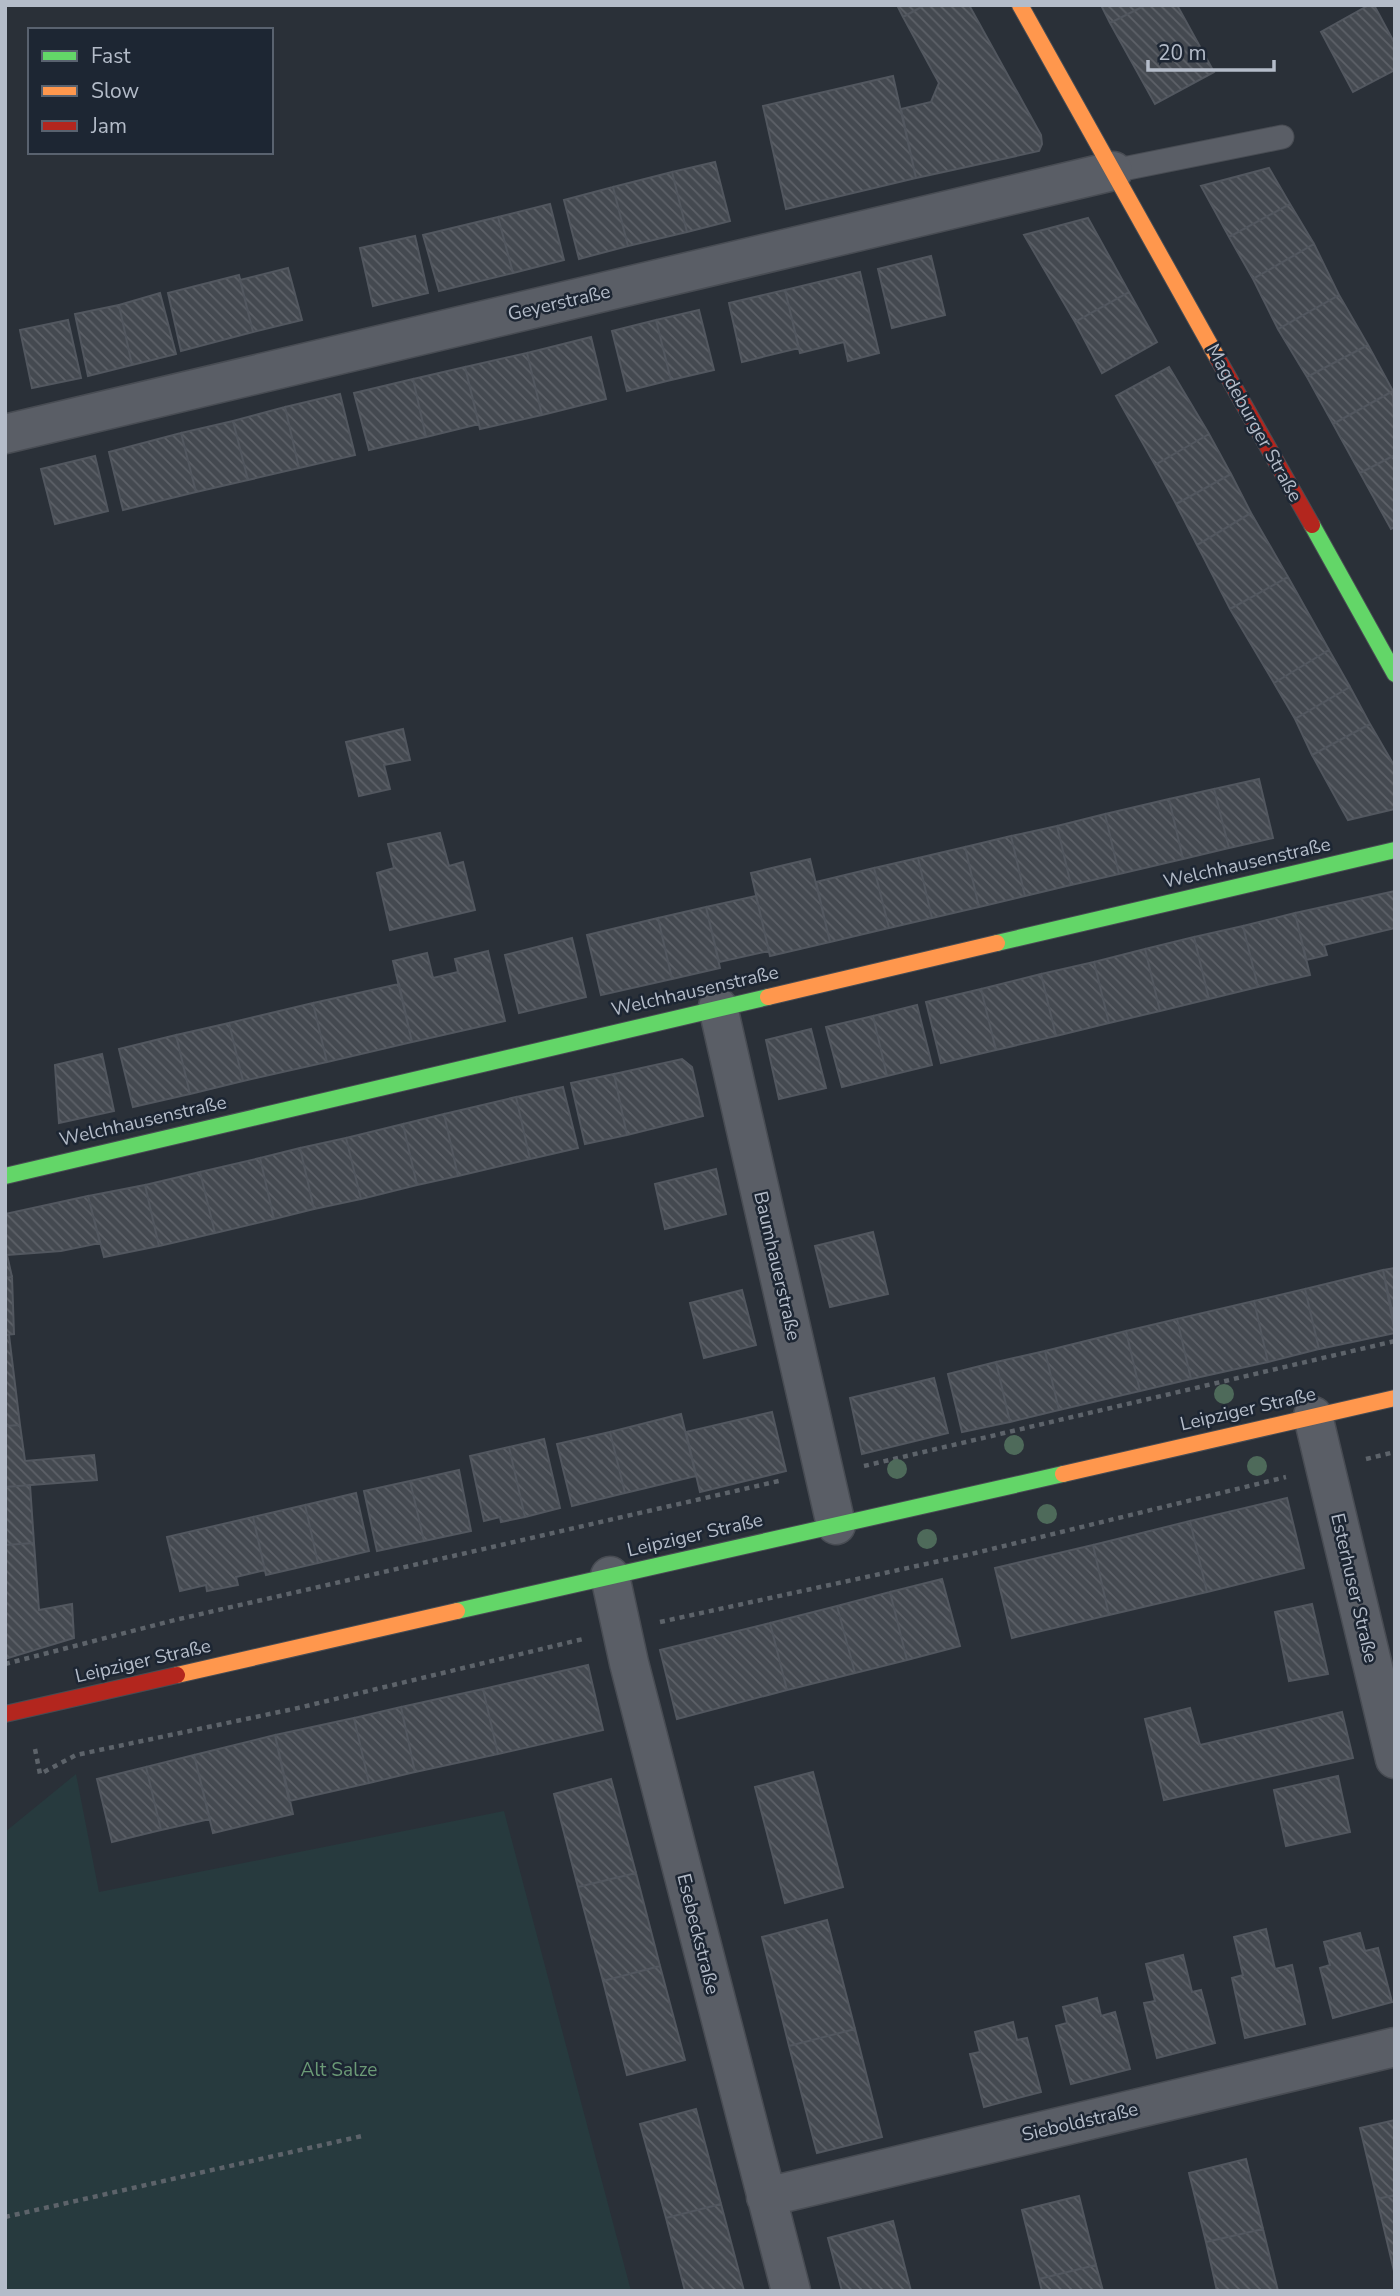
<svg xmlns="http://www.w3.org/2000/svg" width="1400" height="2296" font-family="'Nunito Sans',sans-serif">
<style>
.garden{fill:#273a3e}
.building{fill:url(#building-back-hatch);stroke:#52575f;stroke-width:2}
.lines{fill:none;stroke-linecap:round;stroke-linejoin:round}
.lane-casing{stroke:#484c53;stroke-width:25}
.street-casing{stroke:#484c53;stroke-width:41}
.fast-casing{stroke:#484c53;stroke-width:18}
.slow-casing{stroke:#484c53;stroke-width:18}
.jam-casing{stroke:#484c53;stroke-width:18}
.path{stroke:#5d636a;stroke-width:4.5;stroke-dasharray:5 5;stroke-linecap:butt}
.lane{stroke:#5a5e66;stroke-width:23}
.street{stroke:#5a5e66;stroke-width:38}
.fast{stroke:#63d668;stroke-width:16}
.slow{stroke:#ff974d;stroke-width:16}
.jam{stroke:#b3261e;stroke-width:16}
.tree{fill:#4e6a5a}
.labels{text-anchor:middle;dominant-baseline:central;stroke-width:5;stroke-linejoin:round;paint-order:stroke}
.street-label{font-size:19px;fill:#b4bcc9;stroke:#1d2633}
.park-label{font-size:19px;fill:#6b9a76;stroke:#1d2633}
</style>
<defs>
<pattern id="building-back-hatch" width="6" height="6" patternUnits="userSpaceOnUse" patternTransform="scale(1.75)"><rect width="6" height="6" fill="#444950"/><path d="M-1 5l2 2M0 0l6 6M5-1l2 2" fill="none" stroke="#5d6168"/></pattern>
</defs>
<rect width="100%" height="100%" fill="#2a3038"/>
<path class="garden" d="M76,1774L99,1892L504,1811L631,2291H5V1832Z"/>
<path class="building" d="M897,5H925L903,17Z
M925,5H969L1041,135L1042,144L1039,151L916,178L901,109L931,102L939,83L903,17Z
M1101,5H1146L1110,23Z
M1146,5H1177L1214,72L1155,104L1110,23Z
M1369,5H1374L1395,44V70L1353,92L1321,32Z
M893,76L916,178L786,209L763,106Z
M715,162L730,221L687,232L672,172Z
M1269,168L1290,204L1229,237L1201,186Z
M672,172L687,232L628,246L613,187Z
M613,187L628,246L579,259L564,200Z
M550,204L564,260L513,273L498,217Z
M1290,204L1314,244L1253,279L1229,237Z
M498,217L513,273L439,291L423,235Z
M1088,218L1129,292L1075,322L1024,235Z
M415,236L428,293L373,306L360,248Z
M1314,244L1339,295L1278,329L1253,279Z
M931,256L945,315L892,328L878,269Z
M288,268L302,320L253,332L240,280Z
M860,272L879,353L848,361L844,342L800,353L785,290Z
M239,275L253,332L181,351L168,293Z
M785,290L799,348L742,362L729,303Z
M1129,292L1157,342L1102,373L1075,322Z
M160,293L176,354L132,365L119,305Z
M1339,295L1368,345L1307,377L1278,329Z
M119,305L132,365L88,376L75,314Z
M699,310L714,370L671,380L656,320Z
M68,320L81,378L32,388L20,330Z
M656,320L671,380L627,391L612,331Z
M591,337L606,399L542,415L527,353Z
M1368,345L1393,391L1333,424L1307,377Z
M527,353L542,415L480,429L465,367Z
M465,367L479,424L426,437L413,379Z
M1169,367L1209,434L1155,465L1116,396Z
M413,379L426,437L369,450L354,393Z
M1393,391L1395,455L1360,473L1333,424Z
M340,394L355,455L299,468L285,407Z
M285,407L299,468L248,480L233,421Z
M233,421L248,480L196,492L181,433Z
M181,433L196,492L123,510L109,452Z
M1209,434L1231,474L1176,504L1155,465Z
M1395,455V527L1391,529L1360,473Z
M95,456L108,511L55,524L41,469Z
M1231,474L1251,513L1197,545L1176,504Z
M1251,513L1288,577L1230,609L1197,545Z
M1288,577L1329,650L1274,683L1230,609Z
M1329,650L1350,687L1295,719L1274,683Z
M1350,687L1370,724L1312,755L1295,719Z
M1370,724L1395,767V809L1348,820L1312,755Z
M403,729L410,760L384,765L390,789L359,796L346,742Z
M1259,779L1273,838L1229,848L1214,789Z
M1214,789L1229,848L1183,859L1169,799Z
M1169,799L1183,859L1119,874L1105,814Z
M1105,814L1119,874L1071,885L1057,826Z
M1057,826L1071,885L1025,896L1011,836Z
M440,833L449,866L463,862L475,910L390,930L377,873L394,868L388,844Z
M1011,836L1025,896L979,907L965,847Z
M965,847L979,907L932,918L918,858Z
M918,858L932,918L889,928L874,868Z
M810,859L830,942L770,956L751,873Z
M874,868L889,928L830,942L816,882Z
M1395,891V928L1324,945L1327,955L1306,960L1295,913Z
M756,896L769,951L719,962L706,907Z
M706,907L720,968L672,979L658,918Z
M1295,913L1310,975L1258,987L1243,926Z
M658,918L672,979L601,995L587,935Z
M1243,926L1258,987L1209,999L1194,937Z
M1194,937L1209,999L1160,1011L1145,949Z
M572,938L586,997L519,1013L505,955Z
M1145,949L1160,1011L1109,1023L1094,962Z
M488,951L505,1021L412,1042L393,961L427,953L433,978L458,972L455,959Z
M1094,962L1109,1023L1056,1036L1041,974Z
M1041,974L1056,1036L996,1050L981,989Z
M399,984L412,1042L327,1062L313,1003Z
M981,989L996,1050L941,1063L926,1002Z
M313,1003L327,1062L243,1081L229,1023Z
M917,1005L932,1065L887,1076L873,1016Z
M873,1016L887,1076L842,1087L826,1027Z
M229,1023L243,1081L190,1094L176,1035Z
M811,1029L826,1088L779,1099L766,1040Z
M176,1035L190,1094L133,1107L119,1049Z
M102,1054L114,1111L59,1123L55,1065Z
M682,1059L692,1067L703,1116L627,1135L614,1074Z
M614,1074L627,1135L585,1144L571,1083Z
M563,1087L578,1148L530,1159L516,1097Z
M516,1097L530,1159L458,1176L444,1114Z
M444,1114L458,1176L417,1185L403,1124Z
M403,1124L417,1185L361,1199L346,1138Z
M346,1138L361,1199L314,1209L300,1148Z
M300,1148L314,1209L274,1219L260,1158Z
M260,1158L274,1219L215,1233L200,1172Z
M716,1169L726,1214L665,1229L655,1184Z
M200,1172L215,1233L159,1246L145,1185Z
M145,1185L159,1246L104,1257L88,1196Z
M88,1196L100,1243L61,1251L7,1255L12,1277L5,1278V1214Z
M873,1232L888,1294L830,1307L815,1246Z
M1395,1268V1324L1383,1270Z
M1383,1270L1395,1333L1319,1349L1305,1289Z
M12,1277L14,1334L5,1335V1278Z
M1305,1289L1319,1349L1268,1362L1254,1301Z
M742,1290L756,1345L704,1358L690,1303Z
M1254,1301L1268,1362L1191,1379L1177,1319Z
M1177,1319L1191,1379L1140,1391L1126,1331Z
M1126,1331L1140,1391L1059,1410L1045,1351Z
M5,1335H9L20,1425L5,1426Z
M1045,1351L1059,1410L1010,1422L996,1362Z
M996,1362L1010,1422L962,1432L948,1374Z
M934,1378L948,1433L862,1454L850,1398Z
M772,1412L786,1471L700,1492L686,1432Z
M681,1414L696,1476L625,1493L610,1432Z
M20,1425L25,1461L94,1455L97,1480L5,1487V1426Z
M610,1432L625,1493L572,1506L557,1444Z
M544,1439L560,1508L525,1517L509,1447Z
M509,1447L525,1517L501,1522L500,1517L484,1521L470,1456Z
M459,1470L471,1531L424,1541L410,1481Z
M410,1481L424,1541L377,1551L364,1491Z
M30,1485L34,1543L5,1545V1487Z
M356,1493L369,1551L318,1563L305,1505Z
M1287,1498L1304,1568L1207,1592L1190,1521Z
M305,1505L318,1563L266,1575L253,1517Z
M253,1517L265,1570L236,1577L238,1585L207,1591L206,1585L180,1591L167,1537Z
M1190,1521L1207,1592L1109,1615L1093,1545Z
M34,1543L39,1610L72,1604L74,1638L5,1659V1545Z
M1093,1545L1109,1615L1012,1638L995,1568Z
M942,1579L960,1646L907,1660L890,1592Z
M890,1592L907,1660L855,1673L837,1606Z
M1312,1604L1328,1674L1289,1681L1275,1612Z
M837,1606L855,1673L787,1690L770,1623Z
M770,1623L787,1690L677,1719L660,1650Z
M588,1665L603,1730L498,1754L483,1689Z
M483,1689L498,1754L415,1772L401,1707Z
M401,1707L415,1772L369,1783L354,1718Z
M1190,1708L1200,1745L1342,1712L1353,1758L1164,1800L1145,1719Z
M354,1718L369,1783L289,1801L275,1735Z
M275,1735L293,1814L213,1833L194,1755Z
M194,1755L210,1819L161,1830L146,1767Z
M146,1767L161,1830L112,1842L97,1779Z
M813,1772L843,1887L785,1903L755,1787Z
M1338,1776L1350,1832L1286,1846L1274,1790Z
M611,1779L636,1873L578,1887L554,1794Z
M636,1873L660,1966L603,1981L578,1887Z
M827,1920L855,2029L789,2046L762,1937Z
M1266,1929L1275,1969L1292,1965L1305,2024L1245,2038L1232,1978L1243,1975L1234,1937Z
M1360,1933L1365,1951L1378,1948L1392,2002L1333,2018L1320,1968L1330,1965L1324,1942Z
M1183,1955L1192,1992L1201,1990L1215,2043L1157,2058L1144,2003L1155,2001L1146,1964Z
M660,1966L685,2060L627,2075L603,1981Z
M1097,1998L1101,2016L1115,2012L1130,2069L1071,2084L1056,2026L1067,2023L1063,2007Z
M1013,2022L1017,2040L1027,2038L1041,2092L984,2107L970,2054L980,2052L975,2032Z
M855,2029L882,2137L817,2153L789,2046Z
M696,2109L721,2204L666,2218L640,2124Z
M1395,2120V2195L1377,2199L1360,2128Z
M1246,2159L1263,2229L1206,2242L1189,2173Z
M1395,2195V2271H1394L1377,2199Z
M1079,2196L1096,2265L1039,2279L1022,2210Z
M721,2204L744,2291H685L666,2218Z
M893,2221L911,2291H842L828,2238Z
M1263,2229L1278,2291H1217L1206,2242Z
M1096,2265L1103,2291H1042L1039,2279Z"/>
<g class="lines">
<defs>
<path id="lane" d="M1113,171L1282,137"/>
<path id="street" d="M5,434L1113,171
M718,1007L836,1525
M1313,1416L1395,1759
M610,1576L629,1663L791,2291
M766,2197L1395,2047"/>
<path id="fast" d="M1312,525L1395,674
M997,943L1395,850
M5,1176L768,997
M457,1611L1063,1474"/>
<path id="slow" d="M1020,5L1218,359
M768,997L997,943
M1063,1474L1395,1398
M177,1675L457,1611"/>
<path id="jam" d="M1218,359L1312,525
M5,1714L177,1675"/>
</defs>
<use href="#lane" class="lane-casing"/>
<use href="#street" class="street-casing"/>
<use href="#fast" class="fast-casing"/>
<use href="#slow" class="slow-casing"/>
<use href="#jam" class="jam-casing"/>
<path class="path" d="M1366,1459L1395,1452
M864,1466L1395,1341
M660,1622L967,1555L1286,1477
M5,1664L175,1620L783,1480
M35,1749L40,1774L76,1755L298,1708L583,1639
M5,2217L362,2136"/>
<use href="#lane" class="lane"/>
<use href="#street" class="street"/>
<use href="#fast" class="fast"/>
<use href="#slow" class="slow"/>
<use href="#jam" class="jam"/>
</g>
<g class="tree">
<circle cx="1224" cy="1394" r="10"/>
<circle cx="1014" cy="1445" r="10"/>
<circle cx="1257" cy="1466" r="10"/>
<circle cx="897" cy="1469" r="10"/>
<circle cx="1047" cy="1514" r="10"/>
<circle cx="927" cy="1539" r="10"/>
</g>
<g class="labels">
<g class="street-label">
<text transform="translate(559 303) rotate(-13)">Geyerstraße</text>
<text transform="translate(1254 423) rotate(61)">Magdeburger Straße</text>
<text transform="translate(1247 863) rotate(-13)">Welchhausenstraße</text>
<text transform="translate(695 991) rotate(-13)">Welchhausenstraße</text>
<text transform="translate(143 1121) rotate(-13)">Welchhausenstraße</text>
<text transform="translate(777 1266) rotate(77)">Baumhauerstraße</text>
<text transform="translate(1248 1409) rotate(-13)">Leipziger Straße</text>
<text transform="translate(695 1535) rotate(-13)">Leipziger Straße</text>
<text transform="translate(1354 1588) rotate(77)">Esterhuser Straße</text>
<text transform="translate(143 1661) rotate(-13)">Leipziger Straße</text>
<text transform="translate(698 1934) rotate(76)">Esebeckstraße</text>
<text transform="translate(1080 2122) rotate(-13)">Sieboldstraße</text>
</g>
<g class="park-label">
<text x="339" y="2070">Alt Salze</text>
</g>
</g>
<rect width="1400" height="2296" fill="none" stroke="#b4bcc9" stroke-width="14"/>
<rect x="28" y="28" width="245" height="126" fill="#1d2633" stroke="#59626f" stroke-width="2"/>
<rect x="42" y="51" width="35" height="10" fill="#63d668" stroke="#59626f" stroke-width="2"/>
<text x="91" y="63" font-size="21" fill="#b4bcc9">Fast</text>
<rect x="42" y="86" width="35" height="10" fill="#ff974d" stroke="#59626f" stroke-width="2"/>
<text x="91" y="98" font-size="21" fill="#b4bcc9">Slow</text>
<rect x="42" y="121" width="35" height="10" fill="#b3261e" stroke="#59626f" stroke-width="2"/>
<text x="91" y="133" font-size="21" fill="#b4bcc9">Jam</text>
<path d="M1148 60v10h126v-10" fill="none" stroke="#b4bcc9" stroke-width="3.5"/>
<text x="1158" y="60" font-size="21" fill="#b4bcc9" stroke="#1d2633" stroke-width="5" paint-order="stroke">20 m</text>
</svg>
